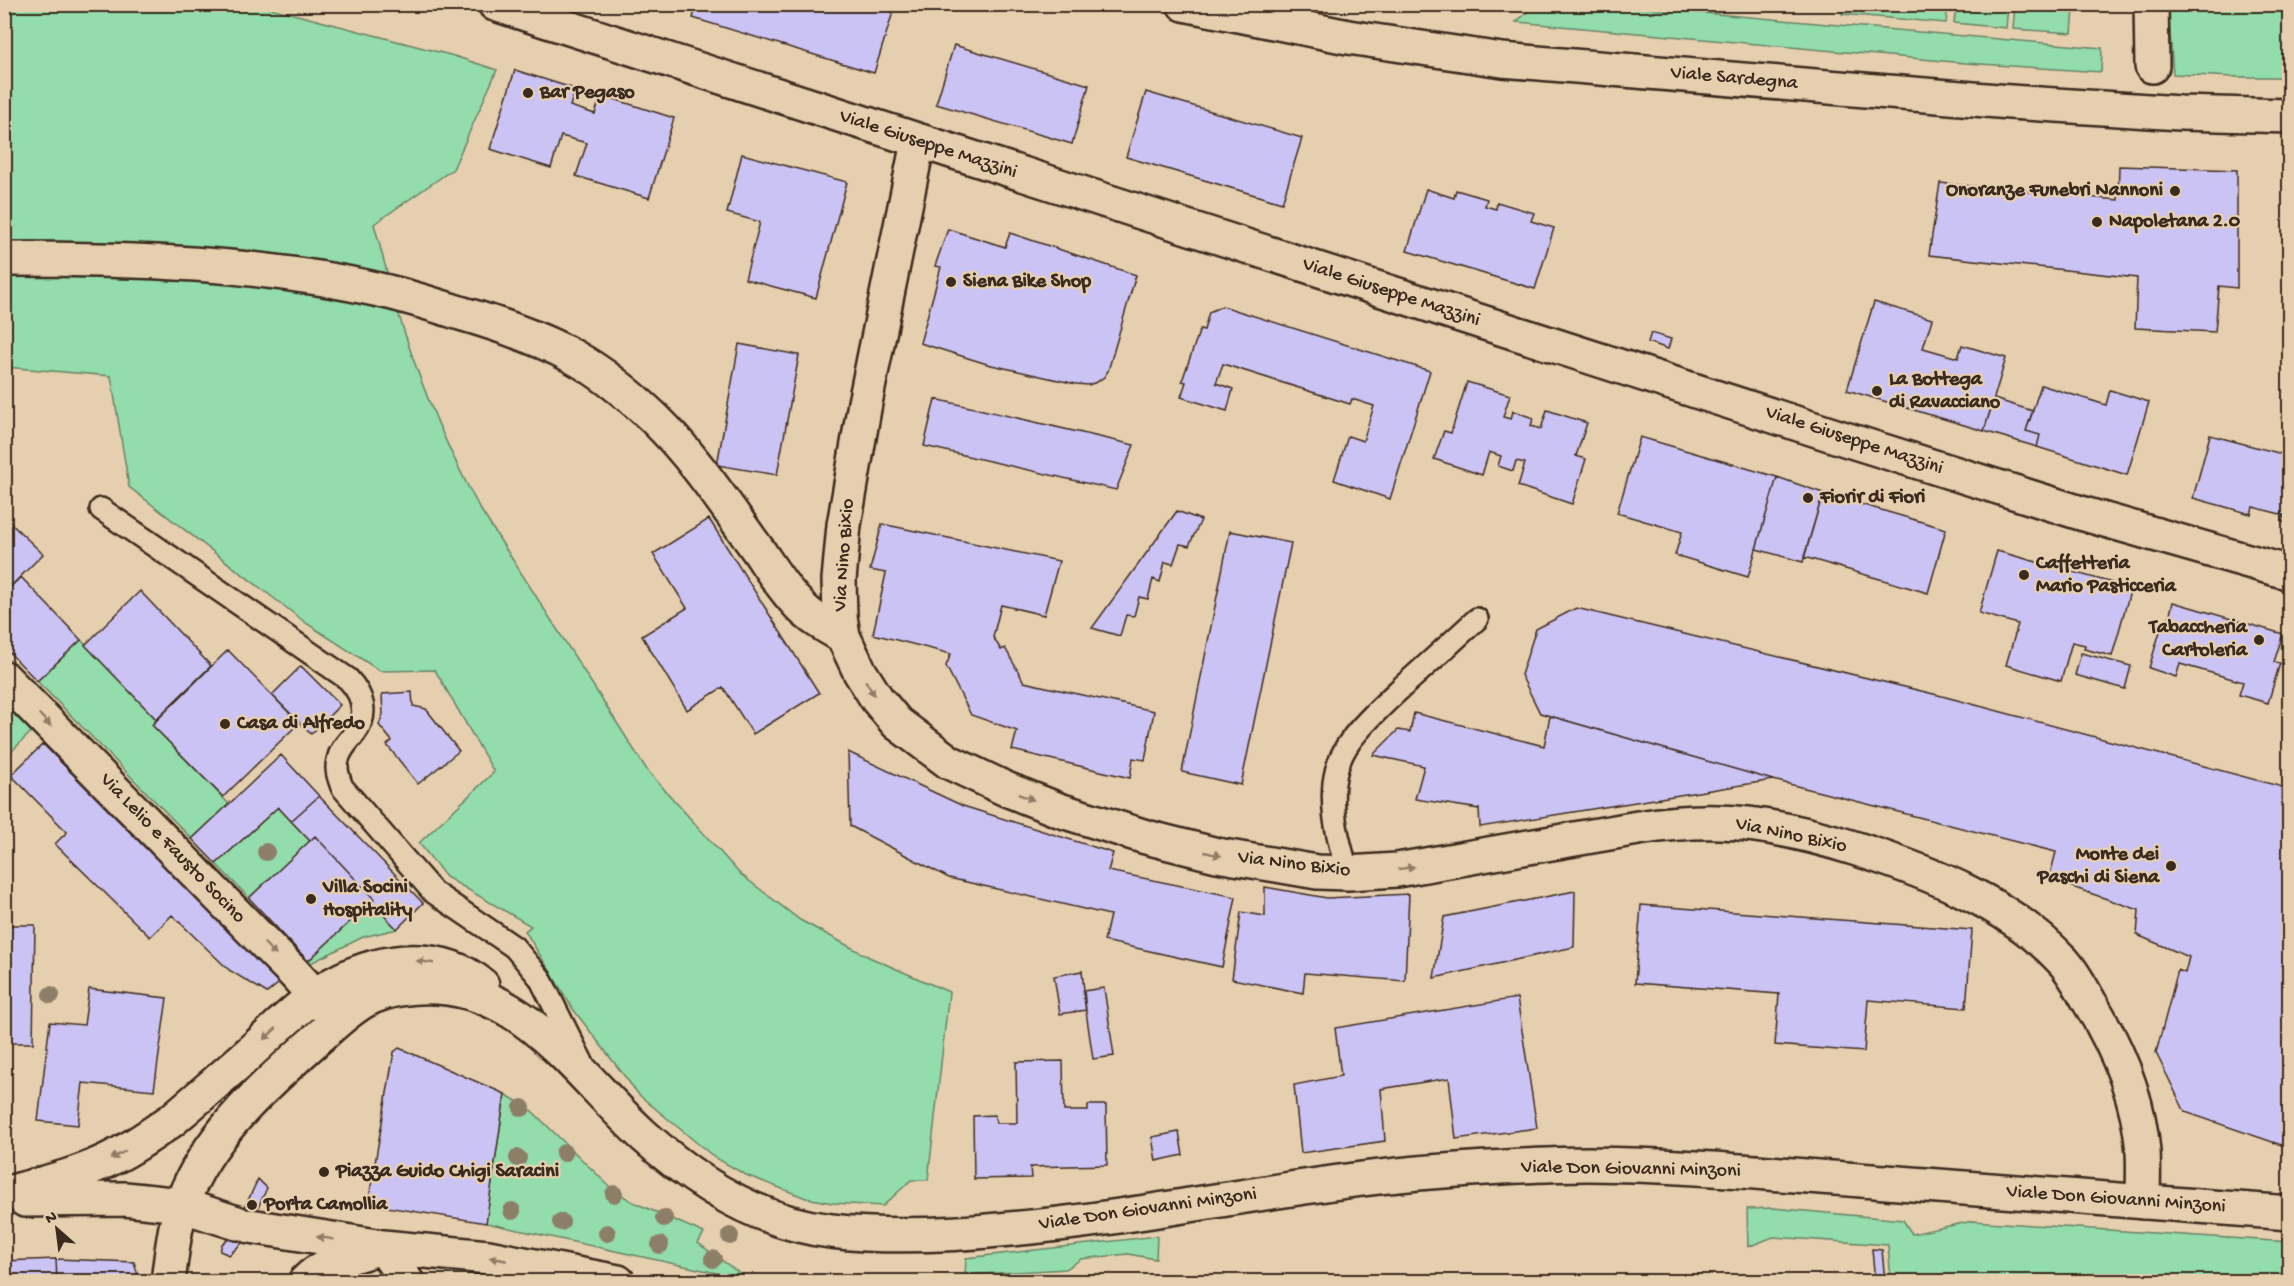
<svg xmlns="http://www.w3.org/2000/svg" width="2294" height="1286" font-family="'Gochi Hand',sans-serif">
<style>
.green{fill:#93dcab;stroke:#678364;stroke-width:1.5}
.building{fill:#ccc3f5;stroke:#3b2a1e;stroke-width:1.5}
.lines{fill:none;stroke-linecap:round;stroke-linejoin:round}
.lane-casing{stroke:#3b2a1e;stroke-width:26}
.street-casing{stroke:#3b2a1e;stroke-width:38}
.secondary-casing{stroke:#3b2a1e;stroke-width:38}
.primary-casing{stroke:#3b2a1e;stroke-width:38}
.lane{stroke:#e6cfaf;stroke-width:21}
.street{stroke:#e6cfaf;stroke-width:33}
.secondary{stroke:#e6cfaf;stroke-width:33}
.primary{stroke:#e6cfaf;stroke-width:33}
.tree{fill:#8d7e67}
.oneway{fill:#907c66}
.poi-dot{fill:#3b2a1e;stroke:#e6cfaf;stroke-width:2}
.labels{text-anchor:middle;dominant-baseline:central;stroke-width:4.5;stroke-linejoin:round;paint-order:stroke}
.street-label{font-size:20px;fill:#3b2a1e;stroke:#e6cfaf}
.poi-label{font-size:20px;font-weight:bold;fill:#3b2a1e;stroke:#e6cfaf;text-anchor:start}
</style>
<rect width="100%" height="100%" fill="#e6cfaf"/>
<filter id="ink" filterUnits="userSpaceOnUse"><feTurbulence type="fractalNoise" baseFrequency=".0167" numOctaves="2"/><feDisplacementMap in="SourceGraphic" scale="12" xChannelSelector="R" yChannelSelector="G"/><feConvolveMatrix kernelMatrix="1 2 1 2 8 2 1 2 1" color-interpolation-filters="sRGB"/></filter>
<g filter="url(#ink)">
<path class="green" d="M4,5H259L454,56L497,70L453,169L374,224C384,260 393,298 405,334C424,394 449,452 479,507L647,770L739,873L800,920L869,957L949,992L928,1180H911L883,1206L833,1203L806,1198L746,1175L714,1157L639,1095L573,1009L525,931L531,926L446,877L419,843L494,772L435,670L380,671L306,623L129,487L111,376L5,367Z
M1536,5H1612L2102,48L2101,72L1965,63L1516,22Z
M1843,5H1948L1946,23L1842,14Z
M1956,5H2008L2006,28L1954,23Z
M2015,5L2074,9L2072,33L2013,29Z
M2168,5H2289V77H2233L2173,74Z
M81,640L156,719L152,725L229,804L192,839L37,681Z
M5,701L33,730L5,758Z
M278,807L310,841L249,898L216,864Z
M371,902L397,929L363,937L311,963L308,961Z
M505,1094L531,1110L609,1186L631,1201L704,1233L698,1243L749,1280L486,1223Z
M1773,1208L1903,1220L1912,1234L1972,1221L2289,1242V1281H1891L1888,1245L1773,1237L1748,1247L1747,1209Z
M1157,1236L1156,1259L1128,1254L1081,1259L1066,1269L965,1275L966,1258Z"/>
<path class="building" d="M697,4H869L893,12L874,73L693,18Z
M954,45L1089,85L1072,144L936,104Z
M515,70L575,89L570,106L595,114L601,95L674,118L649,198L576,176L587,143L561,136L551,168L490,149Z
M1146,92L1302,138L1282,203L1126,157Z
M742,154L847,182L816,298L745,279L760,222L727,213Z
M2119,166L2237,170V288L2219,286L2215,332L2135,328L2137,278L1929,255L1940,183L2118,200Z
M1426,189L1454,198L1456,190L1487,199L1485,206L1496,209L1497,202L1534,213L1531,221L1554,228L1535,289L1407,251Z
M948,229L1005,247L1010,233L1136,275L1108,371L1104,377L1097,382L1088,385L1076,384L987,364L920,343L941,267L935,266Z
M1874,302L1932,319L1923,348L1958,358L1962,345L2006,358L1984,431L1847,390Z
M1222,306L1430,371L1390,499L1334,480L1348,436L1363,441L1374,406L1352,399L1350,404L1223,364L1216,383L1233,389L1227,411L1181,397L1186,382L1182,381L1200,329L1204,330L1209,312Z
M1651,333L1671,339L1668,349L1648,342Z
M739,344L799,355L777,475L717,465Z
M1467,382L1510,395L1503,417L1511,419L1513,411L1533,418L1531,426L1541,429L1547,410L1587,423L1576,456L1586,459L1572,504L1518,486L1525,463L1516,461L1513,471L1498,466L1501,456L1489,452L1482,475L1434,459L1444,431L1451,433Z
M2041,385L2106,405L2110,390L2149,402L2127,475L2037,447L2040,435L2026,431Z
M935,399L1134,445L1116,490L924,446Z
M1994,399L2033,411L2026,431L2040,435L2037,447L1984,431Z
M2210,435L2290,456V524L2282,522L2284,515L2253,507L2251,514L2193,498Z
M1640,437L1777,477L1748,577L1675,555L1682,532L1617,513Z
M1777,477L1823,493L1803,562L1756,549Z
M1823,493L1946,529L1928,593L1804,557Z
M1177,511L1201,520L1189,546L1180,544L1173,564L1165,562L1160,582L1153,579L1148,599L1139,597L1134,616L1126,615L1120,636L1092,628Z
M4,517L43,554L4,593Z
M709,519L819,693L753,734L723,687L687,710L642,636L687,608L653,554Z
M882,524L1059,561L1044,615L1001,605L993,637L1001,650L1005,648L1024,682L1154,711L1145,760L1133,758L1130,778L1012,750L1017,731L971,715L946,666L951,654L873,634L886,573L870,570Z
M1230,531L1291,543L1241,785L1182,772Z
M1997,551L2131,588L2112,656L2084,649L2085,645L2072,642L2061,681L2006,665L2018,624L1979,613Z
M21,577L81,640L37,681L4,647V593Z
M140,591L211,666L156,719L85,645Z
M2173,602L2283,634L2274,662L2280,663L2268,703L2239,695L2243,682L2180,664L2176,677L2149,668L2161,628L2166,630Z
M1576,608L1942,696L2290,789V1148L2185,1112L2156,1053L2178,970L2185,973L2189,957L2137,935L2139,910L2049,879L2056,852L1773,780L1540,713L1521,675L1536,629Z
M228,650L299,723L223,797L152,725Z
M2081,653L2131,666L2125,689L2075,675Z
M301,666L340,705L311,734L272,695Z
M412,692L413,706L426,709L459,751L418,784L387,745L392,741L379,725L383,714L382,694Z
M1414,713L1544,746L1550,716L1773,780L1480,827L1479,809L1415,799L1424,766L1373,755L1398,730L1410,732Z
M43,744L279,983L267,993L229,970L172,915L150,937L55,844L67,832L11,775Z
M848,752L963,806L1113,853L1108,871L1236,897L1222,967L1104,941L1110,915L949,878L850,826Z
M281,755L319,796L291,821L278,807L216,864L192,839Z
M319,796L423,903L397,929L371,902L374,899L315,836L310,841L291,821Z
M315,836L374,899L308,961L249,898Z
M1265,887L1327,898L1409,894L1405,981L1305,973L1303,993L1232,979L1241,912L1265,916Z
M1575,891L1574,947L1434,978L1444,917Z
M4,893H7L9,922H4Z
M1641,905L1972,930L1966,1008L1868,1000L1864,1052L1775,1045L1779,994L1635,983Z
M5,925H35L33,1043H4Z
M1082,971L1086,1010L1060,1014L1054,976Z
M1104,988L1114,1056L1093,1059L1083,991Z
M89,989L167,998L154,1090L83,1083L78,1125L38,1121L50,1022L84,1025Z
M1517,998L1537,1128L1456,1139L1449,1078L1381,1089L1385,1141L1301,1153L1294,1085L1341,1076L1335,1028Z
M399,1048L505,1094L486,1223L368,1204L394,1052Z
M1063,1061L1064,1111H1088V1105H1106L1107,1165L1030,1167L1031,1178L974,1179L973,1116L995,1115L996,1123H1017L1016,1062Z
M1179,1132L1183,1155L1156,1161L1152,1137Z
M258,1179L267,1188L242,1243L229,1255L220,1251L222,1244L232,1235Z
M1872,1249L1882,1250L1885,1282H1875Z
M56,1259L134,1262L140,1282H57Z
M56,1259L57,1282H4V1261Z
M479,1275L522,1282H474Z"/>
<g class="lines">
<defs>
<path id="lane" d="M101,509L348,679C363,695 369,714 355,733C348,742 340,749 338,760C335,769 339,779 342,787L433,892L514,947L540,978L582,1062
M1348,873C1339,843 1331,814 1334,783C1336,768 1342,752 1351,740C1365,721 1385,703 1402,687C1427,665 1452,642 1477,619"/>
<path id="street" d="M2151,4L2152,66
M918,142L865,403L844,525L839,580L840,616L843,636L860,672L877,699L897,723L949,762L1006,789L1059,810L1146,837L1217,855L1317,872L1348,873L1397,870L1638,828C1665,824 1692,821 1719,822C1766,823 1813,835 1857,849C1931,873 2009,903 2063,961C2074,973 2082,989 2090,1003C2117,1047 2139,1099 2143,1152C2144,1168 2143,1185 2143,1202
M4,259C131,259 261,262 384,291C410,297 435,305 460,313C498,324 538,337 574,357C603,373 631,396 655,419C695,458 726,506 758,550C771,569 783,589 799,605C811,618 827,627 843,636
M4,678L294,973L334,1017
M181,1205L237,1223
M250,1226L383,1247L488,1257L618,1282
M383,1247L407,1282
M305,1282C324,1262 351,1257 375,1249"/>
<path id="secondary" d="M495,4L1845,439L2084,514L2290,573
M4,1194C41,1184 80,1175 114,1157C134,1147 154,1133 172,1120C197,1099 221,1078 245,1057C267,1037 289,1015 313,997C361,962 432,945 482,985
M25,1200L125,1199L181,1205
M168,1282C172,1251 175,1217 188,1189C215,1128 271,1080 319,1037C334,1024 349,1009 366,1000C377,994 388,991 400,989C514,970 571,1069 643,1135C696,1183 760,1223 831,1231C890,1238 950,1235 1010,1229C1160,1216 1307,1179 1458,1170C1501,1167 1545,1164 1589,1164C1688,1165 1787,1175 1886,1182C2020,1192 2155,1203 2290,1213"/>
<path id="primary" d="M1184,4L1348,37L1502,60L2010,102L2180,113L2290,116"/>
</defs>
<use href="#lane" class="lane-casing"/>
<use href="#street" class="street-casing"/>
<use href="#secondary" class="secondary-casing"/>
<use href="#primary" class="primary-casing"/>
<use href="#lane" class="lane"/>
<use href="#street" class="street"/>
<use href="#secondary" class="secondary"/>
<use href="#primary" class="primary"/>
</g>
<g class="tree">
<circle cx="266" cy="852" r="9"/>
<circle cx="51" cy="995" r="9"/>
<circle cx="522" cy="1108" r="9"/>
<circle cx="564" cy="1153" r="9"/>
<circle cx="518" cy="1158" r="9"/>
<circle cx="614" cy="1194" r="9"/>
<circle cx="512" cy="1211" r="9"/>
<circle cx="664" cy="1218" r="9"/>
<circle cx="561" cy="1222" r="9"/>
<circle cx="607" cy="1233" r="9"/>
<circle cx="730" cy="1236" r="9"/>
<circle cx="660" cy="1245" r="9"/>
<circle cx="713" cy="1259" r="9"/>
</g>
<defs><path id="oneway-solid" d="M-6-.8H1V-3.2L6.5 0L1 3.2V.8H-6Z" transform="scale(1.5)"/></defs>
<g class="oneway">
<use href="#oneway-solid" transform="translate(870 688) rotate(58)"/>
<use href="#oneway-solid" transform="translate(45 720) rotate(46)"/>
<use href="#oneway-solid" transform="translate(1026 797) rotate(21)"/>
<use href="#oneway-solid" transform="translate(1213 854) rotate(13)"/>
<use href="#oneway-solid" transform="translate(1406 868) rotate(-9)"/>
<use href="#oneway-solid" transform="translate(270 949) rotate(46)"/>
<use href="#oneway-solid" transform="translate(425 962) rotate(-172)"/>
<use href="#oneway-solid" transform="translate(270 1034) rotate(138)"/>
<use href="#oneway-solid" transform="translate(118 1155) rotate(152)"/>
<use href="#oneway-solid" transform="translate(325 1238) rotate(-171)"/>
<use href="#oneway-solid" transform="translate(498 1259) rotate(-169)"/>
</g>
</g>
<g class="poi-dot">
<circle cx="528" cy="93" r="6"/>
<circle cx="2175" cy="191" r="6"/>
<circle cx="2097" cy="222" r="6"/>
<circle cx="951" cy="282" r="6"/>
<circle cx="1877" cy="391" r="6"/>
<circle cx="1808" cy="498" r="6"/>
<circle cx="2024" cy="575" r="6"/>
<circle cx="2259" cy="640" r="6"/>
<circle cx="225" cy="724" r="6"/>
<circle cx="2171" cy="866" r="6"/>
<circle cx="311" cy="899" r="6"/>
<circle cx="324" cy="1172" r="6"/>
<circle cx="252" cy="1205" r="6"/>
</g>
<g class="labels">
<g class="street-label">
<text transform="translate(1734 79) rotate(5)">Viale Sardegna</text>
<text transform="translate(928 145) rotate(18)">Viale Giuseppe Mazzini</text>
<text transform="translate(1391 293) rotate(18)">Viale Giuseppe Mazzini</text>
<text transform="translate(1854 441) rotate(18)">Viale Giuseppe Mazzini</text>
<text transform="translate(845 555) rotate(-86)">Via Nino Bixio</text>
<text transform="translate(1791 836) rotate(12)">Via Nino Bixio</text>
<text transform="translate(172 849) rotate(46)">Via Lelio e Fausto Socino</text>
<text transform="translate(1294 865) rotate(7)">Via Nino Bixio</text>
<text transform="translate(1631 1170) rotate(1)">Viale Don Giovanni Minzoni</text>
<text transform="translate(2116 1200) rotate(4)">Viale Don Giovanni Minzoni</text>
<text transform="translate(1148 1210) rotate(-8)">Viale Don Giovanni Minzoni</text>
</g>
<g class="poi-label">
<text x="540" y="93">Bar Pegaso</text>
<text x="2163" y="191" text-anchor="end">Onoranze Funebri Nannoni</text>
<text x="2109" y="222">Napoletana 2.0</text>
<text x="963" y="282">Siena Bike Shop</text>
<text x="1889" y="380">La Bottega<tspan x="1889" dy="23">di Ravacciano</tspan></text>
<text x="1820" y="498">Fiorir di Fiori</text>
<text x="2036" y="564">Caffetteria<tspan x="2036" dy="23">Mario Pasticceria</tspan></text>
<text x="2247" y="628" text-anchor="end">Tabaccheria<tspan x="2247" dy="23">Cartoleria</tspan></text>
<text x="237" y="724">Casa di Alfredo</text>
<text x="2159" y="855" text-anchor="end">Monte dei<tspan x="2159" dy="23">Paschi di Siena</tspan></text>
<text x="323" y="888">Villa Socini<tspan x="323" dy="23">Hospitality</tspan></text>
<text x="336" y="1172">Piazza Guido Chigi Saracini</text>
<text x="264" y="1205">Porta Camollia</text>
</g>
</g>
<rect width="2294" height="1286" fill="none" stroke="#e6cfaf" stroke-width="24"/>
<rect x="12" y="12" width="2270" height="1262" fill="none" stroke="#3b2a1e" stroke-width="2" filter="url(#ink)"/>
<g transform="translate(57 1229) rotate(332)" stroke="#e6cfaf" stroke-width="4.5" paint-order="stroke">
<path d="M0-4.5L10 22L0 15L-10 22Z" fill="#3b2a1e"/>
<text y="-9" font-size="16" font-weight="bold" text-anchor="middle" fill="#3b2a1e">N</text>
</g>
</svg>
